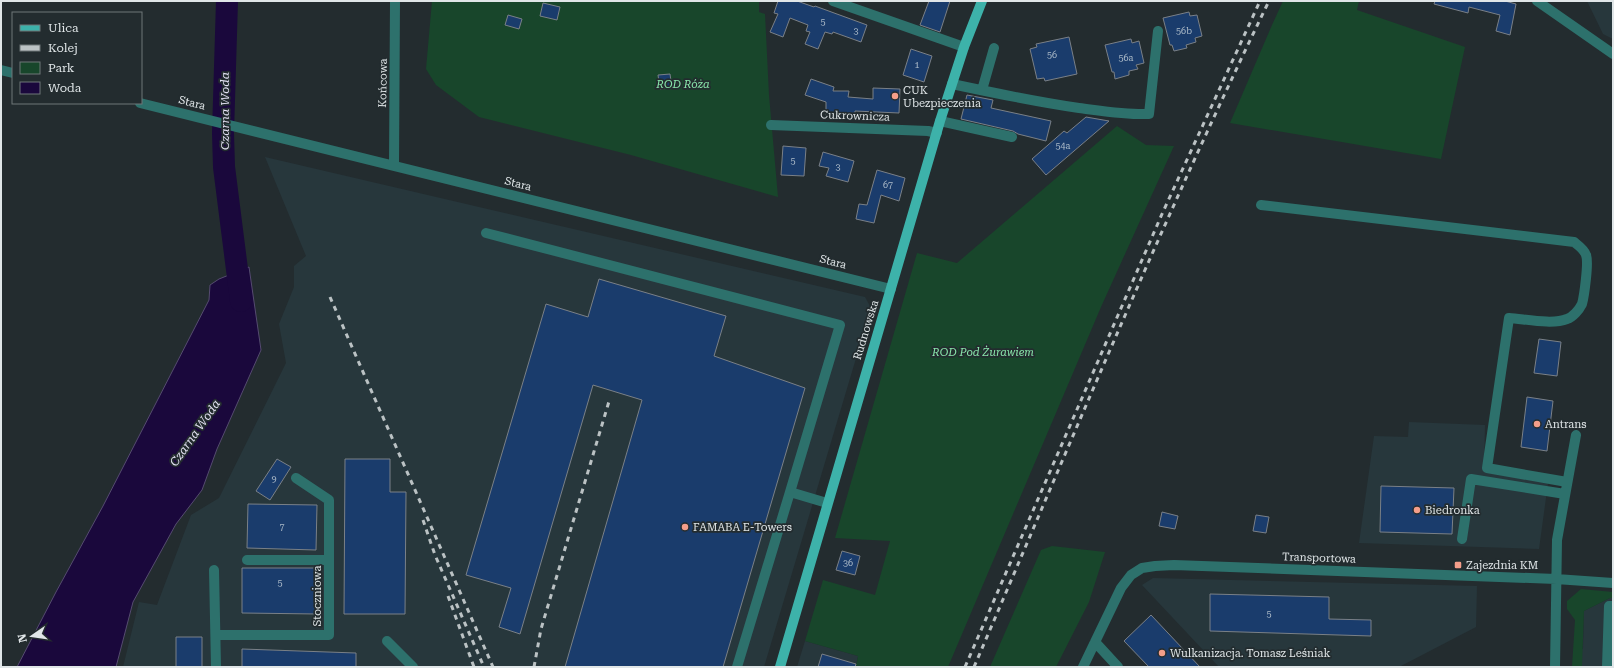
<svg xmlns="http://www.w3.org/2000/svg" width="1614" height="668" font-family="'Roboto Serif',serif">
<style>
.built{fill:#27373c}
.green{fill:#18462b}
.water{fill:#1a083c;stroke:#554b70}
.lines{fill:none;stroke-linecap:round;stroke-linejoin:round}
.river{stroke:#1a083c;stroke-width:22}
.building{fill:#1a3c6c;stroke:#7a8087}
.minor{stroke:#2d716c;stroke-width:10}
.major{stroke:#3db2aa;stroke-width:10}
.rail{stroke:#bbc2c4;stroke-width:3;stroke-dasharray:5 5;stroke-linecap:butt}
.poi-dot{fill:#f49e8a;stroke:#232c2f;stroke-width:1.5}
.labels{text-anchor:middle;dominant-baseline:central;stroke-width:3.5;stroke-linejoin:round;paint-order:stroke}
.number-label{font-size:9px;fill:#aebcc9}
.street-label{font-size:11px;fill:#e0e6e8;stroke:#232c2f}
.park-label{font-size:11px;font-style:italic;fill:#89e6ab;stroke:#232c2f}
.poi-label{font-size:11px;fill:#e0e6e8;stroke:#232c2f;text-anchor:start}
.water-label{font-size:12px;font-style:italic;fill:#e4e2f4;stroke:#232c2f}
</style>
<rect width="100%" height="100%" fill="#232c2f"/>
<path class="built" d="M1587,1H1613V39L1603,34Z
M265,157L865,297L871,308L764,667H123L139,602L157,605L191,515L219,498L286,363L279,324L294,287V266L306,256Z
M1409,422L1485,425L1484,472L1548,483L1539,549L1359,543L1374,436L1408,437Z
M1153,578L1477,586L1476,627L1399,667H1219L1142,585Z
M1610,598H1613V667H1572L1583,648L1584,611Z
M805,641L858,656L856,667H797Z"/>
<path class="green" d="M432,1H759V12L765,14L769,95L778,197L631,155L479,117L436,85L426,69Z
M1283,1H1359L1357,10L1465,47L1441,159L1230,123L1272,25Z
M1117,126L1146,145L1174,146L1101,307L948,667H856L858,656L805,641L823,580L875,595L890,541L835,538L917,253L957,263Z
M1052,546L1105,552L1089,602L1056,667H990L1041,550Z
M1581,589L1613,592V598H1610L1584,611L1582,667H1572L1575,620L1567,609V601Z"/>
<path class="water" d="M249,267L261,350L217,449L202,490L176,524L133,602L116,667H17L56,592L103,506L209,300L210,285L219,279Z"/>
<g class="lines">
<path class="river" d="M227,1L223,133L224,167L241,301"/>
</g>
<path class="building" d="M778,1H797L814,7L815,6L867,25L861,42L833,32L832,34L825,32L818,49L805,44L810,32L806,31L808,25L790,18L783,37L770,32L778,14L774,13Z
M929,1H950L940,32L920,25Z
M1435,1H1505L1516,4L1510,35L1496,31L1500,15L1469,7L1468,13L1434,4Z
M543,3L560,7L557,20L540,16Z
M1189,12L1190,16L1197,15L1202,36L1195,38L1196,42L1186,45L1187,48L1174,51L1172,45H1170L1163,18Z
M508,15L522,19L519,29L505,25Z
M1069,37L1077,74L1045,81L1044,78L1037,79L1030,49L1037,47L1036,44Z
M1131,39L1132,43L1139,41L1144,63L1136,65L1138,69L1129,71V75L1115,79L1114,72H1112L1105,45Z
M911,49L932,56L924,82L903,75Z
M670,74L672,88L660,89L658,75Z
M811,79L834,87L833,91H849L848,97L873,99V88L900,89L899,113L855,111V119L826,118V102L805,95Z
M967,95L993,100L991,108L1051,121L1046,141L1018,134L1013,131L961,119Z
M1086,117L1109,121L1046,175L1032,159L1064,131L1067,133Z
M783,146L806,148L804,176L781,175Z
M823,152L854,161L848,182L826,176L829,168L819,166Z
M877,170L905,178L899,201L881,195L874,223L856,219L859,204L867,205Z
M599,279L726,316L714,356L805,388L723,667H565L642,400L593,385L520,634L499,627L511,588L466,575L546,304L588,317Z
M1539,339L1561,342L1557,376L1534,373Z
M1527,397L1553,401L1547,451L1521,447Z
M277,459L291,467L270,500L256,491Z
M345,459H390V492H406L405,614H344Z
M1381,486L1454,488L1452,534L1380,532Z
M248,504L317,505L316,550L247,548Z
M1162,512L1178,516L1175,529L1159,526Z
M1256,515L1269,517L1266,533L1253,531Z
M842,551L860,556L855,575L836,570Z
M242,568H318L317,614L242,613Z
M1210,594L1329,597V619L1371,620V636L1210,631Z
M1151,615L1200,667H1149L1124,641Z
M176,637H202V667H176Z
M242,649L356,653V667H242Z
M822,654L856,664L855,667H818Z"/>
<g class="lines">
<path class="minor" d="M833,1L964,47
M1537,1L1613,54
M1,70L13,73
M952,84C994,93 1037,102 1079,108C1103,111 1126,115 1149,114L1158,31
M982,90L994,48
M140,103L891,289
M940,121L1012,137
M771,125L928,131L937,133
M394,166L395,1
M1261,205L1574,242C1579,246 1584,249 1586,255C1589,262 1584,297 1582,304C1579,310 1573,317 1567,319C1552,325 1525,319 1509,318L1487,468L1567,482
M486,233L840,325L790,492L827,503
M1462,539L1471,479L1565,494
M247,560H329
M214,570L216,667
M216,635H329V500L296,478
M387,641L413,667
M1095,642L1118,667
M737,667L790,492
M1083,667L1121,588L1131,575L1142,568L1155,566L1174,565L1556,579L1613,583
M1555,667L1557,540L1576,435
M1607,667L1609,606H1613"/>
<path class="major" d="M780,667L940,121L964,47L982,1"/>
<path class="rail" d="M330,297L493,667
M423,520L435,555L484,667
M448,596L474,667
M534,667L541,629L610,398
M965,667L1162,214L1260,1
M974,667C1070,444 1163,219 1269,1"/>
</g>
<g class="poi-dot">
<circle cx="895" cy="96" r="4"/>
<circle cx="1537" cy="424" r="4"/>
<circle cx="1417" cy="510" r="4"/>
<circle cx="685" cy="527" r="4"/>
<rect x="1454" y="561" width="8" height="8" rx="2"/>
<circle cx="1162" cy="653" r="4"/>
</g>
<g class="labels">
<g class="number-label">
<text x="823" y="22">5</text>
<text x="856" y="31">3</text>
<text x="1184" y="31">56b</text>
<text x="1052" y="55">56</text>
<text x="1126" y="58">56a</text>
<text x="917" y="65">1</text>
<text x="1063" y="146">54a</text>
<text x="793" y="161">5</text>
<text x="838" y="167">3</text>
<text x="888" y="185">67</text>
<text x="274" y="479">9</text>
<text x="282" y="527">7</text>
<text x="848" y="563">36</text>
<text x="280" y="583">5</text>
<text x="1269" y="614">5</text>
</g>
<g class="street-label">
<text transform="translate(383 83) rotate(-89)">Końcowa</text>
<text transform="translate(192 103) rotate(14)">Stara</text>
<text transform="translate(855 116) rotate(2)">Cukrownicza</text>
<text transform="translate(518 184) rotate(14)">Stara</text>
<text transform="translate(833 262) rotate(14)">Stara</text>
<text transform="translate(866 330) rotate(-73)">Rudnowska</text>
<text transform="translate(1319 558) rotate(2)">Transportowa</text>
<text transform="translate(317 596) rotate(-90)">Stoczniowa</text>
</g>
<g class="park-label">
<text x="683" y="84">ROD Róża</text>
<text x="983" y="352">ROD Pod Żurawiem</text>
</g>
<g class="poi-label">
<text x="903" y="90">CUK<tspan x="903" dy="13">Ubezpieczenia</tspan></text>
<text x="1545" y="424">Antrans</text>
<text x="1425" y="510">Biedronka</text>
<text x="693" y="527">FAMABA E-Towers</text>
<text x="1466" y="565">Zajezdnia KM</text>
<text x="1170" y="653">Wulkanizacja. Tomasz Leśniak</text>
</g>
<g class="water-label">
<text transform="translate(225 111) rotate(-90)">Czarna Woda</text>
<text transform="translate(195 433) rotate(-55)">Czarna Woda</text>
</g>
</g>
<rect width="1614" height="668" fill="none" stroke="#e0e6e8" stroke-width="4"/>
<rect x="12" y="12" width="130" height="92" fill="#232c2f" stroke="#6f7679"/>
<rect x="20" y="25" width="20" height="6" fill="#3db2aa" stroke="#6f7679"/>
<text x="48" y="32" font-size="12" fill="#e0e6e8">Ulica</text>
<rect x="20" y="45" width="20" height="6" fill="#bbc2c4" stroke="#6f7679"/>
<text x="48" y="52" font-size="12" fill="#e0e6e8">Kolej</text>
<rect x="20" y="62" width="20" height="12" fill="#18462b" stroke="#6f7679"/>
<text x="48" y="72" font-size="12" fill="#e0e6e8">Park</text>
<rect x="20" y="82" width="20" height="12" fill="#1a083c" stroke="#6f7679"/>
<text x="48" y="92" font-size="12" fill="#e0e6e8">Woda</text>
<g transform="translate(32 636) rotate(257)" stroke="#232c2f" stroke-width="3" paint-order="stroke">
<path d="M0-3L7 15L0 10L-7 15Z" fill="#e0e6e8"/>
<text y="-6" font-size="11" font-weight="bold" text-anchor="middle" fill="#e0e6e8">N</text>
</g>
</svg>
